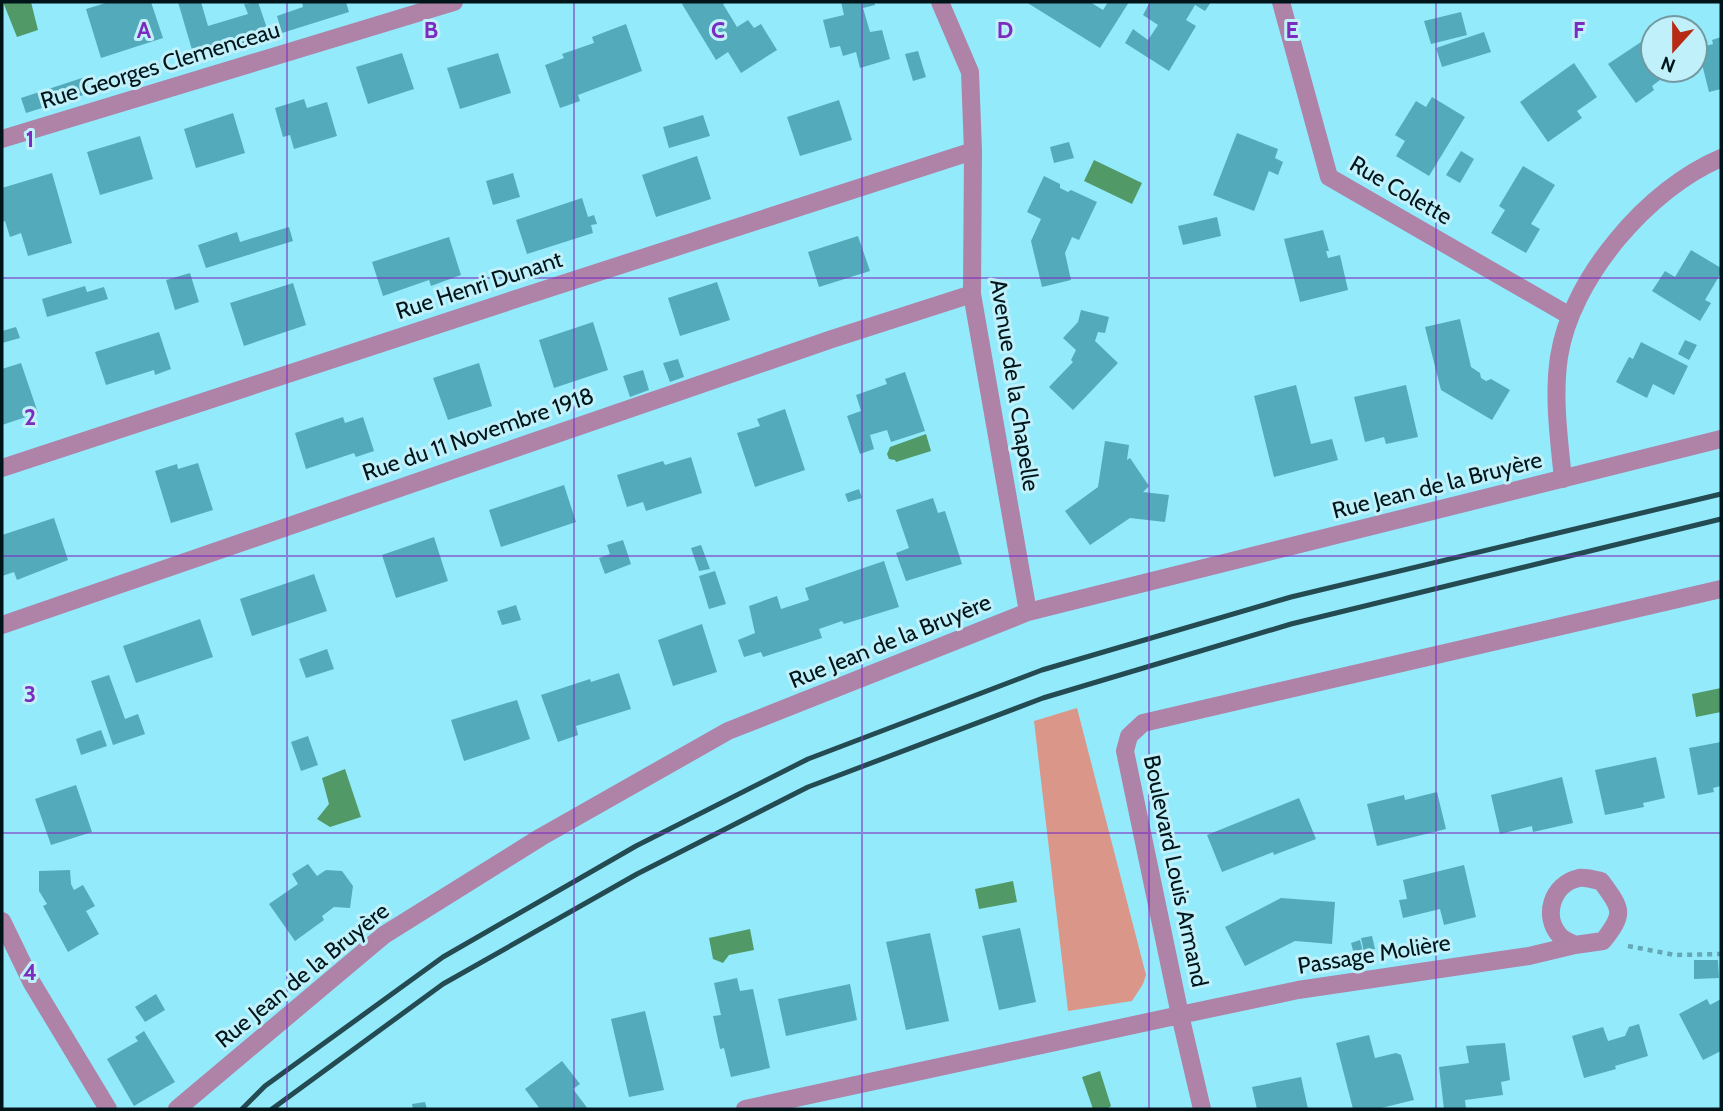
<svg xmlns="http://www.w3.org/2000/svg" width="1723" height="1111" font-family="Cabin,sans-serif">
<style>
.green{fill:#da9789}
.water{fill:#519a67}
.building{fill:#52aaba}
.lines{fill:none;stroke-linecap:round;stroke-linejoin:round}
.path{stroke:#65a8b5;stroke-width:4.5;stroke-dasharray:5 5;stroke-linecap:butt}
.minor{stroke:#af82a8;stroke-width:18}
.rail{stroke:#244a52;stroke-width:5}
.grid{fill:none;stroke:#7b2cbf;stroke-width:2;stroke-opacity:0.55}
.labels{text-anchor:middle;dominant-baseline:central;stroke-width:6;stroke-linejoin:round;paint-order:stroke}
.street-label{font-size:23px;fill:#00151a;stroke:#c0f1fb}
.grid-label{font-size:23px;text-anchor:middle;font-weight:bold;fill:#7b2cbf;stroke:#c0f1fb;stroke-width:6;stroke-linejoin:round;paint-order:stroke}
</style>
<rect width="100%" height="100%" fill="#93eafb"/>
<path class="green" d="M1077,708L1146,975L1143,984L1132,1001L1068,1011L1034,721Z"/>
<path class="water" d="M3,2H31L38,30L17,37Z
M1094,160L1142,183L1132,204L1084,181Z
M926,434L931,451L896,462L895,460L889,459L887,454L890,447Z
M1721,688V712L1696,717L1692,694Z
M345,769L361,817L330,827L317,819L329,804L322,778Z
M1013,881L1017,902L979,909L975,889Z
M750,929L754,950L729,955L723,963L713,959L709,938Z
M1100,1071L1111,1106L1107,1109H1093L1082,1077Z"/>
<path class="building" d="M109,2H151L163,38L101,58L86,9Z
M178,2H201L208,26L248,14L244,4L258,2L270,37L195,60Z
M302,2H346L349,12L282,33L277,16L303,7Z
M686,2H727L723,4L737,27L748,20L754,28L761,24L777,50L741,73L728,52L716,60L682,4Z
M841,2H874L875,5L863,8L870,32L882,30L890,59L860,68L856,52L843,56L840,46L830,48L823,20L844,15Z
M1026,2H1090L1103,10L1108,2H1129L1100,48Z
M1150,2H1211L1205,11L1195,5L1186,20L1196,26L1169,71L1125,43L1133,29L1148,40L1158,25L1143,15Z
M1461,12L1467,35L1431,44L1424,21Z
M626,24L642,71L578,95L580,101L560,108L545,65L564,58L562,54L594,43L592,37Z
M1484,32L1491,52L1442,67L1436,48Z
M1653,34V70H1682L1672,78L1668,72L1663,75L1664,77L1652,86L1654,90L1636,103L1608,64Z
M1721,37V89L1709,92L1698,48L1713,44L1712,40Z
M918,51L926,77L913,81L905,54Z
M402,53L414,89L368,104L356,67Z
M498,53L511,93L460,109L447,68Z
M1574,63L1597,97L1577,111L1582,118L1548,142L1520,102Z
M85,77L90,93L26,113L21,98Z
M1432,97L1465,117L1429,176L1396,156L1405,141L1395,135L1416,101L1426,107Z
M304,99L307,108L327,102L337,136L294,149L290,135L283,137L275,108Z
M839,100L852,140L800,156L787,117Z
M233,113L245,153L196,168L184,129Z
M703,115L710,136L669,148L663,127Z
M1237,133L1278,149L1275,158L1283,162L1278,175L1269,171L1254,211L1213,195Z
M140,136L153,179L100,195L87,152Z
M1069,142L1074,158L1054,163L1050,147Z
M1461,151L1474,159L1460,183L1446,175Z
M697,156L711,199L656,217L642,175Z
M1523,166L1555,185L1531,224L1540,229L1526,253L1491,233L1505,210L1499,206Z
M52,173L72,243L28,256L21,233L10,237L5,221L2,222V188Z
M513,173L520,197L493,205L486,181Z
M1044,176L1060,184V188L1068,192L1071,190L1097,202L1079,240L1072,237L1065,253L1071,280L1042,287L1031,241L1041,219L1027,212Z
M582,198L588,217L594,215L597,224L591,225L593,233L527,254L516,220Z
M1217,217L1221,236L1183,245L1178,226Z
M289,227L293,241L206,268L198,245L237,232L240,242Z
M1323,230L1329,251H1326L1328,258L1340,255L1348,290L1300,302L1284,239Z
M858,236L870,271L819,287L808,252Z
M449,237L461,275L431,286L429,280L383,296L372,262Z
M1691,250L1721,268V273L1705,300L1711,303L1700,321L1652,291L1665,271L1675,277Z
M190,273L199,302L175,310L166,280Z
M717,282L730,320L680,336L668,298Z
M293,283L306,325L244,346L230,303Z
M85,286L87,292L104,287L108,299L47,317L42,299Z
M1081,310L1109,317L1105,333L1098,332L1095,341L1118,363L1073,410L1049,387L1073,362L1071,360L1076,350L1063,338L1078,322Z
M1460,319L1471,367L1480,373L1481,378L1486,381L1491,379L1510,390L1492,420L1441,390L1425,327Z
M593,322L608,370L554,388L539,340Z
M16,327L20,338L2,343V331Z
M159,332L171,369L155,375L154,370L106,385L95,352Z
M1685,340L1697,345L1689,360L1678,354Z
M1641,342L1688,366L1674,395L1653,384L1647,398L1616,382L1629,357L1633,359Z
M678,359L684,377L670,382L663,363Z
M21,363L38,413L2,425V369Z
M479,363L492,406L448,420L433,378Z
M643,370L649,390L630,397L623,376Z
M905,372L925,431L891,442L887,430L870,435L874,449L860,454L847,416L861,411L856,395L887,384L885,379Z
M1296,385L1311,444L1332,439L1338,460L1274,477L1254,396Z
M1406,385L1418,437L1386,444L1384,437L1365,442L1354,397Z
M785,409L805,470L755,487L737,433L760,426L757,419Z
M343,417L345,423L363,417L374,451L356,457L354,453L306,469L295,433Z
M1105,441L1129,445L1127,460L1130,458L1149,486L1143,492L1169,495L1165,522L1130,518L1090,545L1065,511L1098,487Z
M691,457L702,493L646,511L643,502L627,507L617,475L663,461L665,465Z
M198,463L213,510L171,523L155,471L177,464L178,469Z
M564,485L576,522L501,547L489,510Z
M859,489L862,498L848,502L845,494Z
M933,498L938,513L945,511L962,564L906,581L896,553L909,548L896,510Z
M54,518L68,560L17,580L14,572L2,576V535Z
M434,537L448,581L396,598L382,555Z
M623,540L631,564L605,574L599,558L610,554L607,545Z
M701,545L710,569L699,571L691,548Z
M884,561L899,607L844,624L842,621L819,629L822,638L763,657L761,652L744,657L738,640L755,633L749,606L777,596L781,609L809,600L805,588Z
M715,571L726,604L709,609L699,576Z
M314,574L327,611L252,636L240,599Z
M516,605L521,620L502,625L497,611Z
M200,619L213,657L136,683L123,646Z
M702,624L717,672L673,686L658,640Z
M327,649L334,669L306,678L299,659Z
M619,673L631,709L576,726L578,735L558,742L541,695L590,679L591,682Z
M109,675L125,719L138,714L145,734L113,745L91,681Z
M517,700L530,739L464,761L451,720Z
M101,730L107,746L81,755L76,739Z
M308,736L318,765L301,771L291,742Z
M1721,742V786L1713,788L1714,792L1698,795L1689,748Z
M1656,757L1665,798L1643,803L1644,807L1605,815L1595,770Z
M1562,777L1573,823L1533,832L1532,826L1500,834L1491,795Z
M76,785L92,832L51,845L35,799Z
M1437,792L1446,829L1377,846L1367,804L1404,795L1405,800Z
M1299,798L1316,839L1274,855L1273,852L1222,872L1207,835Z
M308,864L317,876L326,870L342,871L353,886L350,908L334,907L322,916L324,920L295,941L269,904L298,884L292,874Z
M1464,865L1476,917L1444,925L1440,909L1403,918L1399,900L1407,899L1403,880Z
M70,870L71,884L74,890L83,885L95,906L86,911L99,934L68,952L43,906L47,904L39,891V871Z
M1281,898L1335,902L1332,944L1295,941L1245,966L1225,927Z
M1020,928L1036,1002L999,1010L982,936Z
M930,933L949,1021L906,1030L886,942Z
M1372,936L1375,949L1364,952L1361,938Z
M1360,940L1363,952L1354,954L1351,943Z
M1694,960H1718L1719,978L1694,979Z
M737,978L740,991L753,989L770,1068L731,1077L724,1048L720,1049L713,1016L721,1015L714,983Z
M850,984L857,1020L786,1036L778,999Z
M156,994L165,1010L145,1022L135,1007Z
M1707,999L1710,1005L1721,999V1051L1703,1060L1679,1014Z
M645,1011L664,1090L629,1097L611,1019Z
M1639,1024L1648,1056L1615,1066L1616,1069L1584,1078L1572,1036L1603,1027L1608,1041L1625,1036L1629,1027Z
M144,1031L175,1082L134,1106L107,1059L138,1041L135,1037Z
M1369,1035L1375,1058L1396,1053L1401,1055L1414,1100L1377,1109H1353L1336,1043Z
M1505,1043L1510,1080L1501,1082L1503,1095L1465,1100L1466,1109H1444L1439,1067L1469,1063L1466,1046Z
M562,1061L580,1084L573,1089L588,1109H540L525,1089Z
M1301,1077L1308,1109H1257L1252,1087Z
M425,1102L427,1109H413L412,1104Z"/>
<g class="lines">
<path class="path" d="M1628,946L1675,955L1721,954"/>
<path class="minor" d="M940,2L970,72L973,151L972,294L1028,612
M1281,2L1329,177L1570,316
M2,139L454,2
M2,468L525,296L973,151
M1563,479C1559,439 1553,397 1559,357C1571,278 1649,188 1721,158
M2,625L832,339L972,294
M2,921L32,983L108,1109
M177,1109L384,935L541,837L728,731L1028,612L1721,439
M745,1109L1180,1015L1125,751L1129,736L1143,723L1721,589
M1202,1109L1180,1015L1298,990L1529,956L1575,945L1603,941C1626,912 1621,909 1601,881C1594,880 1586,877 1579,878C1552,884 1542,916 1560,936C1564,940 1570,942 1575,945"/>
<path class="rail" d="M242,1109L265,1086L443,957L636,846L808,759L1042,670L1291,597L1721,494
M272,1109L443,984L637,874L808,787L1043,698L1291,624L1721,519"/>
</g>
<path class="grid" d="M287,2V1109M574,2V1109M862,2V1109M1149,2V1109M1436,2V1109M2,278H1721M2,556H1721M2,833H1721"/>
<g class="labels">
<g class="street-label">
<text transform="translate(160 65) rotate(-17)">Rue Georges Clemenceau</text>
<text transform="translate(1401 190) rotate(30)">Rue Colette</text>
<text transform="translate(479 285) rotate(-18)">Rue Henri Dunant</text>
<text transform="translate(1015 385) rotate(81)">Avenue de la Chapelle</text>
<text transform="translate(478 434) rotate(-19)">Rue du 11 Novembre 1918</text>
<text transform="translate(1437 485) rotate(-14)">Rue Jean de la Bruyère</text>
<text transform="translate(890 641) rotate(-22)">Rue Jean de la Bruyère</text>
<text transform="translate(1176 871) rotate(78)">Boulevard Louis Armand</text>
<text transform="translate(1374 954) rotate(-9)">Passage Molière</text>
<text transform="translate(302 975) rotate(-39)">Rue Jean de la Bruyère</text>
</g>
</g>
<g class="grid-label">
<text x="144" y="38">A</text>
<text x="431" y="38">B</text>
<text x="718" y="38">C</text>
<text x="1005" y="38">D</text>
<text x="1292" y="38">E</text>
<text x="1579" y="38">F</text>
<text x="30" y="147">1</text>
<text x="30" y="425">2</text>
<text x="30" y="702">3</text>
<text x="30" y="980">4</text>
</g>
<rect width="1723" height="1111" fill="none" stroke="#00151a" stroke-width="7"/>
<g transform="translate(1674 49) rotate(201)"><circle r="33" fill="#c0f1fb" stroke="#7399a1" stroke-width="2"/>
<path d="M0-5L12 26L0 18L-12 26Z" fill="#b72b15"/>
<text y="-10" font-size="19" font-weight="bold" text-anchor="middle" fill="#00151a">N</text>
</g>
</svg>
